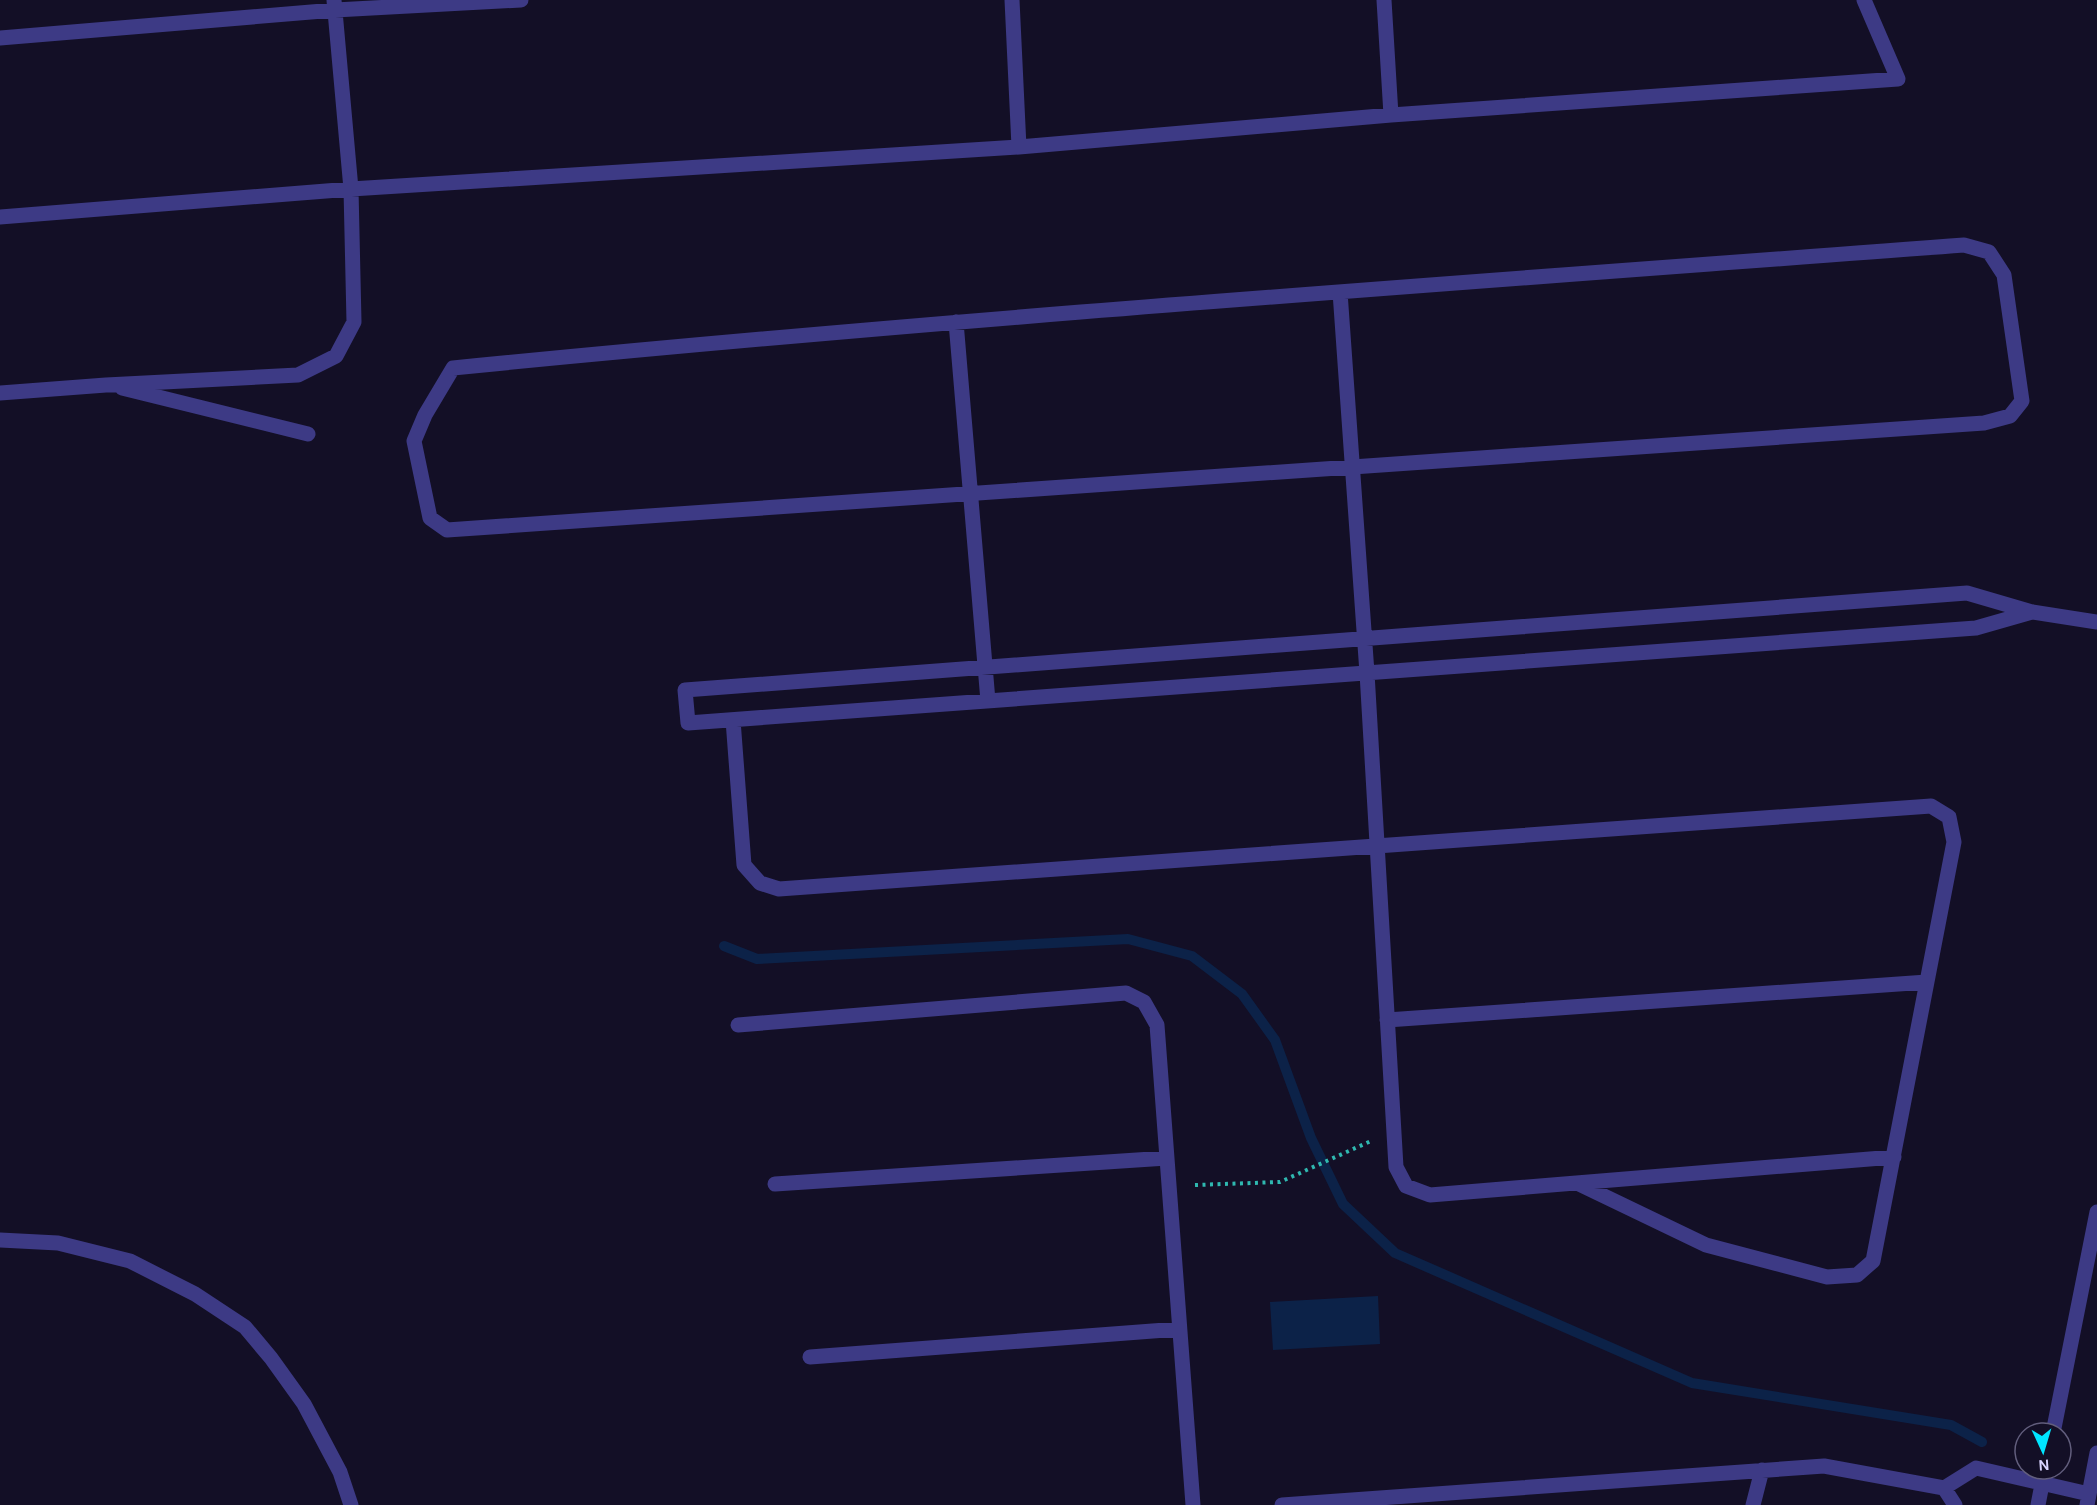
<svg xmlns="http://www.w3.org/2000/svg" width="2097" height="1505" font-family="Karla,sans-serif">
<style>
.water{fill:#0c2248}
.lines{fill:none;stroke-linecap:round;stroke-linejoin:round}
.stream{stroke:#0c2248;stroke-width:10}
.path{stroke:#2fb8b0;stroke-width:4;stroke-dasharray:3 4.5;stroke-linecap:butt}
.street{stroke:#3d3a85;stroke-width:15}
</style>
<rect width="100%" height="100%" fill="#130f26"/>
<path class="water" d="M1378,1296L1380,1344L1273,1350L1270,1302Z"/>
<g class="lines">
<path class="stream" d="M724,946L757,959L1128,939L1192,956L1242,994L1275,1040L1311,1138L1343,1204L1395,1253L1692,1383L1951,1425L1982,1442"/>
<path class="path" d="M1195,1185L1280,1182L1371,1141"/>
<path class="street" d="M1012,0L1019,147
M1384,0L1391,115
M0,38L335,10L521,0
M0,217L351,189L1019,147L1391,115L1898,79L1864,0
M1964,245L1989,252L2004,275L2022,401L2010,416L1984,423L447,530L430,518L414,441L425,415L453,368C955,318 1460,283 1964,245Z
M1340,292L1367,673L1396,1167L1406,1186L1430,1195L1894,1157
M956,322L988,701
M122,388L308,434
M0,393L106,385L298,375L336,356L354,322L351,189L334,0
M2032,612L1976,628L688,723L685,690L1967,593L2032,612L2097,622
M733,720L744,865L760,883L779,889L1931,806L1949,817L1954,842L1873,1261L1857,1275L1827,1277L1706,1245L1577,1183
M1387,1020L1927,982
M738,1025L1126,993L1144,1002L1157,1025L1193,1505
M775,1184L1167,1158
M0,1240L58,1243L130,1261L195,1294L245,1327L271,1358L304,1404L340,1472L351,1505
M810,1357L1179,1329
M2053,1433L2097,1212
M1944,1488L1955,1505
M1282,1505L1824,1466L1944,1488L1976,1468L2089,1494
M1753,1505L1762,1470
M2038,1505L2045,1469
M2087,1505L2097,1453"/>
</g>
<g transform="translate(2043 1451) rotate(176)"><circle r="28" fill="#130f26" stroke="#625e7d" stroke-width="1.5"/>
<path d="M0-4.5L10 22L0 15L-10 22Z" fill="#00e5ff"/>
<text y="-9" font-size="16" font-weight="bold" text-anchor="middle" fill="#d9d4ff">N</text>
</g>
</svg>
